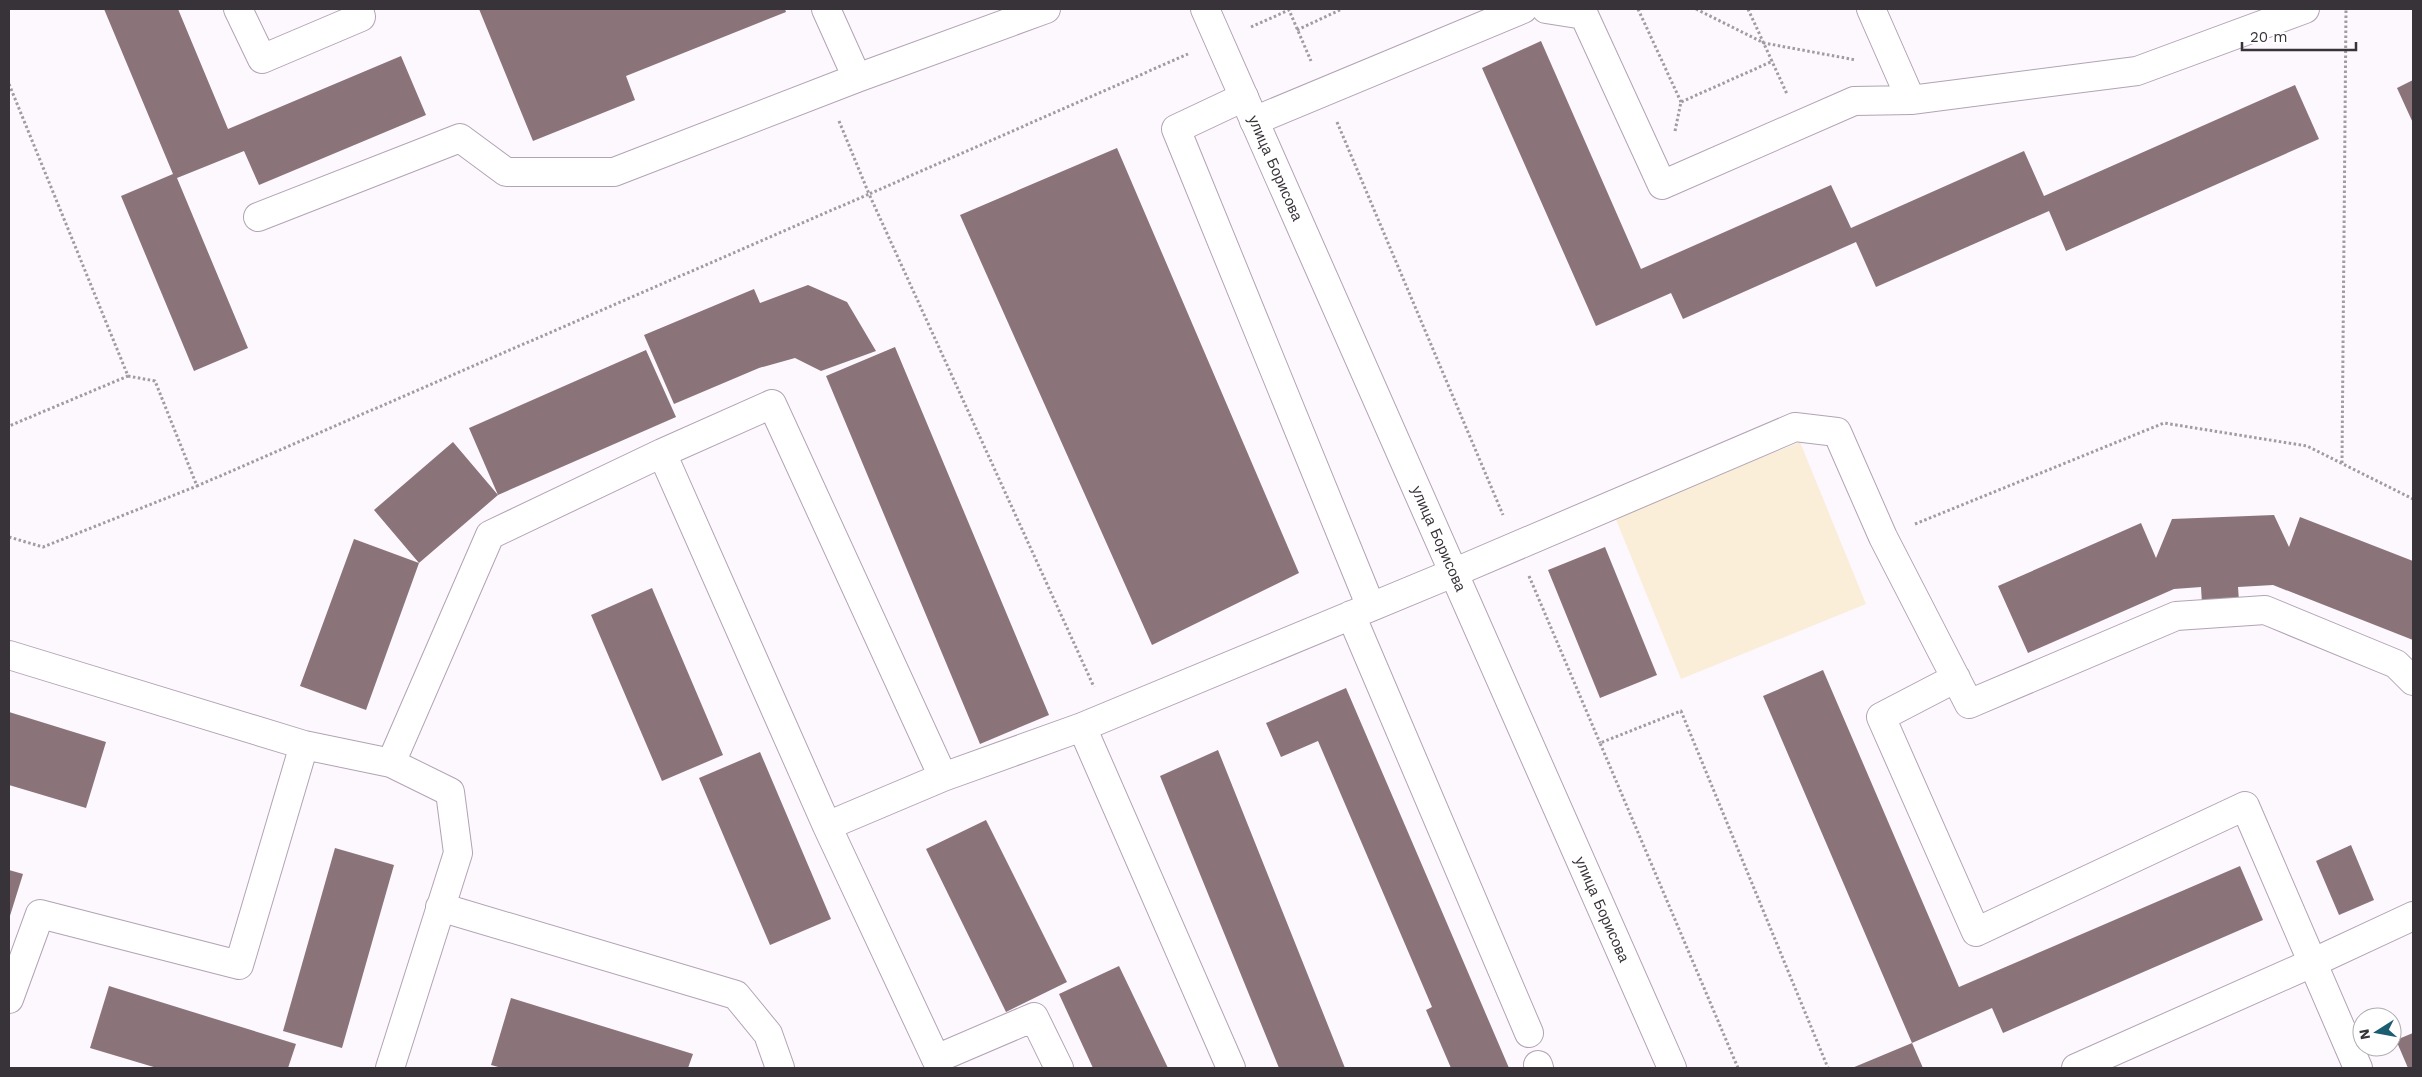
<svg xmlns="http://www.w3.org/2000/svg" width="2422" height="1077" font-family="'Work Sans',sans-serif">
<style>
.industrial{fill:#faeed9}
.building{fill:#8a747a}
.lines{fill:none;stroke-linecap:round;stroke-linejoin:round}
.minor-casing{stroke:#b2a3b4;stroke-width:30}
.major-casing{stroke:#b2a3b4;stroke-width:30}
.path{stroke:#a19ba2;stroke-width:3;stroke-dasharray:2.5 2.5;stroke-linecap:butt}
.minor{stroke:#fff;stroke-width:28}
.major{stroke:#fff;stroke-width:28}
.labels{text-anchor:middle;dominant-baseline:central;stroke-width:5;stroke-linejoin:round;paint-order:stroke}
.street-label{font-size:15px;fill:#383239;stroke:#fff}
</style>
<rect width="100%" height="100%" fill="#fdf7fe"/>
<path class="industrial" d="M1800,442L1866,604L1681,679L1615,517Z"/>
<path class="building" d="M104,9H178L228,129L401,56L426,115L259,185L244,151L177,178L248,348L194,371L121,196L173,174Z
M479,9H785L786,12L626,76L635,100L533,141Z
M1541,41L1641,269L1831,185L1851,228L2024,151L2044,196L2295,85L2319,139L2066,251L2049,211L1876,287L1856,242L1683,319L1671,293L1596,326L1482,68Z
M2413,80V123L2397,88Z
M1117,148L1299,573L1152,645L960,215Z
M808,285L847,302L876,351L821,371L795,358L759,368L674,404L644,335L754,289L760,303Z
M895,347L1049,715L980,744L826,376Z
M646,350L676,417L498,495L469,428Z
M453,442L498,495L419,563L374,510Z
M2274,515L2289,547L2300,517L2413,561V640L2273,585L2238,587L2239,601L2202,604L2201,587L2174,589L2028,653L1998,586L2141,523L2156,558L2172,519Z
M354,539L419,563L366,710L300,686Z
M1605,547L1657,675L1600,698L1548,570Z
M652,588L723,755L662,781L591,615Z
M1823,670L1959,987L2240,866L2263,920L2003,1033L1992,1008L1912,1043L1763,696Z
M1346,688L1437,900L1509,1068H1451L1426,1010L1432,1007L1318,741L1281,757L1266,723Z
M9,712L106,742L86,808L9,785Z
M1218,750L1345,1068H1279L1160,776Z
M760,752L831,919L770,945L699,778Z
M986,820L1067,982L1006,1012L926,849Z
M2351,845L2374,900L2339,915L2316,861Z
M335,848L394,865L342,1048L283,1031Z
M9,870L23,874L9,919Z
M1119,966L1168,1068H1093L1059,994Z
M109,986L296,1044L288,1068H157L90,1048Z
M511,998L693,1054L688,1068H502L491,1065Z
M2413,1033V1068H2408L2396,1040Z
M1912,1043L1923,1068H1852Z"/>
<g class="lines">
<defs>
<path id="minor" d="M238,9L262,59L361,17L359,9
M826,9L857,78
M1546,9L1584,15L1662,185L1854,101L1911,100
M1871,9L1911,100L2137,71L2305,9
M1244,97L1176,129L1371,607
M1254,121L1523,9
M258,217L460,138L506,172H614L857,78L1046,9
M662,453L827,826
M1351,615L1529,1033
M9,655L304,745
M1956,678L1881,717L1976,932L2245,806L2358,1068
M1082,727L1231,1068
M391,763L490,535L662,453L772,404L943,777L1082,727L1453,573L1795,427L1837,432L1883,537L1969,704L2176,616L2265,610L2396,664L2413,681
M943,777L827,826L936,1059L1034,1017L1059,1068
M440,907L736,995L768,1034L780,1068
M9,999L40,914L239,965L304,745L391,763L450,792L458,853L390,1068
M1538,1065L1539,1068
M2076,1068L2312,963L2413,916"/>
<g id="major">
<path id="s1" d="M1205,9L1672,1068"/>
</g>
</defs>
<use href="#minor" class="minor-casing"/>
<use href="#major" class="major-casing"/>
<path class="path" d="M1638,9L1681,102
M1696,9L1764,43L1856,60
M1748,9L1787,94
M1251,27L1289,10L1311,61
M1297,30L1342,9
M9,84L128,376L9,426
M839,121L869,194L1188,54
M1337,122L1503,515
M1675,131L1681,102L1773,61
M128,376L155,381L197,486L869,194L1094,687
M2342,463L2346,9
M1915,524L2164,423L2307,446L2413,499
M9,537L43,547L197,486
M1529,576L1600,743
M1738,1068L1600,743L1681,711L1828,1068"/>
<use href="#minor" class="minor"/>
<use href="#major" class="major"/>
</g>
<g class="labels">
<g class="street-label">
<text stroke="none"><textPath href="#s1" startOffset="174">улица Борисова</textPath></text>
<text stroke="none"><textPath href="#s1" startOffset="579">улица Борисова</textPath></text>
<text stroke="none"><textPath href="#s1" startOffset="984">улица Борисова</textPath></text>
</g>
</g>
<rect width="2422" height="1077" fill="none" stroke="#383239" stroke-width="20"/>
<g transform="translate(2377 1032) rotate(259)"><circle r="24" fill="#ffffff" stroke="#afadb0"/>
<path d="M0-4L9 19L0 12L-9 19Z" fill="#1b5e72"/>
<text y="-8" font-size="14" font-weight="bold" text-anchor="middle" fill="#383239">N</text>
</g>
<path d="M2242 42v8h114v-8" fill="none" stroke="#383239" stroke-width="2.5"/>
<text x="2250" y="42" font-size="15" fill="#383239" stroke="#ffffff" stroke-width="4" paint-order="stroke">20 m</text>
</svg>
